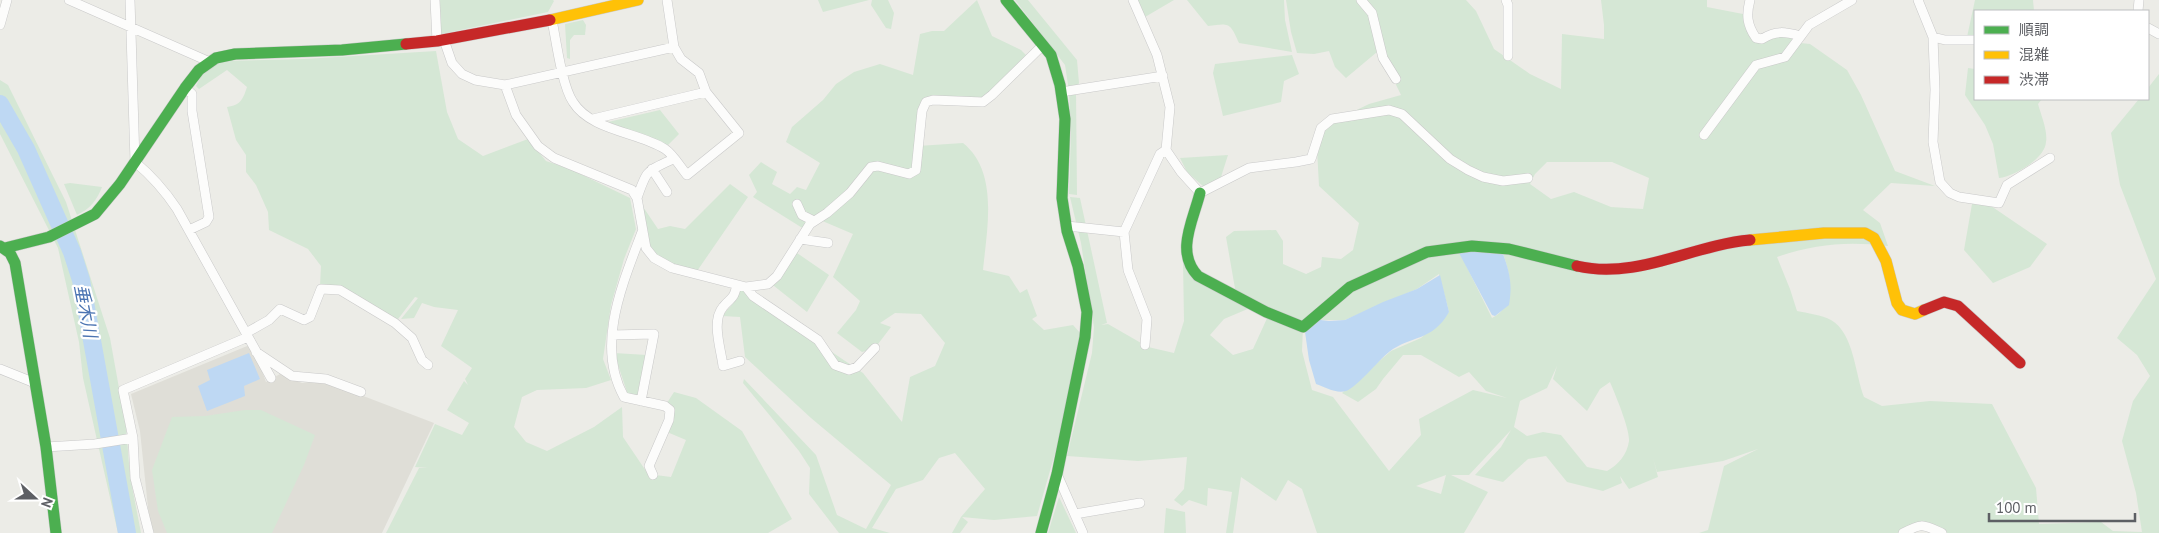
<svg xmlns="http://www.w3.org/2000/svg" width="2159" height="533" font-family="'PT Sans','Noto Sans JP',sans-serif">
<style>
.education{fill:#dfded7}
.green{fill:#d5e7d5;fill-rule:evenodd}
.water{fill:#bed8f3}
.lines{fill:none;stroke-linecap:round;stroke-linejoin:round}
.river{stroke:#bed8f3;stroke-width:18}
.street-casing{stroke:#c9c9c9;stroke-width:10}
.fast-casing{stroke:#cacaca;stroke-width:12}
.slow-casing{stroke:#cacaca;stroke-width:12}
.jam-casing{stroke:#cacaca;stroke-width:12}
.street{stroke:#fcfcfb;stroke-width:9}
.fast{stroke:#4caf50;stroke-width:11}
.slow{stroke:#ffc107;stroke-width:11}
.jam{stroke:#c62828;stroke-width:11}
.labels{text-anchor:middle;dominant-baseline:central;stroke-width:4.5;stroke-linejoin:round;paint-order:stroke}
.water-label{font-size:18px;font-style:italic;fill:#4b74b2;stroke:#fff}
</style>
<rect width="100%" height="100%" fill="#ecece7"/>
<path class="education" d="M252,344L266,382L280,374L302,383L324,381L434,423L382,533H154L149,517L140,431L131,394Z"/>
<path class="green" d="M440,0H553L554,1L548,12L441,34Z
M818,0H869L823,12Z
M872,0H888L894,13L891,29L886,28L871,5Z
M977,0L992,36L1021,50L1027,56L983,102H926L918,146L963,143C999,172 987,228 983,270L1009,276L1020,293L1027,289L1037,316L1032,319L1044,330L1073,325L1082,335L1062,429L1037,516L994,520L962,517L968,522L960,533H952L961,517L985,489L955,453L939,458L923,480L896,489L872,528L890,533H839L809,494L810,468L799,451L743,383L744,379L816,455L837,515L866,529L891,485L811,418L745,357L740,317L722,316L737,299L740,289H745L762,305L863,373L902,422L910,377L935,366L945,343L921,314L895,313L880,323L891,327L875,348L862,352L837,333L856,310L860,301L833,277L853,234L806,214L812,222L804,229L753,197L757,192L749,175L761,162L777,172L772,184L790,194L797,187L806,190L820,163L786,142L792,127L823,100L836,84L854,72L880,64L913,75L920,34L932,31H944Z
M1015,0H1028L1077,60L1079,83L1076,90L1077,195L1069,194L1071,134L1069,91L1065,65Z
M1135,0H1174L1145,17Z
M1187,0H1284L1285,20L1292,52L1239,43C1230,22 1229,23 1208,26Z
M1286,0H1358L1370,15L1377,52L1346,78L1335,67L1329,51L1314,54L1297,53L1291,32Z
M1362,0H1466L1476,11L1494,49L1530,74L1561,89L1562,34L1604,39V25L1601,0H1707V7L1743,14L1747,29L1756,38L1783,31L1801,36L1800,43L1810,44L1847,70L1861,95L1895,171L1935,186L1891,183L1863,210L1880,223L1888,246C1847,241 1815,244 1777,257L1790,289L1797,311C1807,313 1822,315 1831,320C1854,333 1855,374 1864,397L1882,406L1930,401L1992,404L2036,488L2039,524L2101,522L2113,531L2142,532L2136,493L2122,441L2133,401L2150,376L2137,355L2117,338L2156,279L2120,185L2111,133L2139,99H2148V88L2159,74V533H1945L1930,527L1903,533H1699L1708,530L1724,466L1758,449L1723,461L1657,472L1653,458L1658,477L1629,489L1620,476L1622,483L1603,491L1567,482L1546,456L1528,459L1503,482L1475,475L1501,447L1511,430L1469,475H1451L1488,492L1464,533H1317L1302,489L1288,480L1276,501L1241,477L1233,533H1226L1232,492L1208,488L1207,506L1189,500L1182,506L1174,500L1184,489L1187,457L1138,461L1067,456L1092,353L1094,327L1081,243L1070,197L1080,198L1107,323L1101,325L1108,324L1148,347L1174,353L1184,321L1183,261L1250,308L1224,319L1210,335L1233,355L1253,349L1269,314L1236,294L1226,237L1234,231L1276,230L1283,241V264L1306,274L1321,267L1322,257L1341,259L1353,250L1359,223L1319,186L1317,149L1322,127L1369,104L1401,95L1383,58L1376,14ZM1547,162H1612L1649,178L1643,209L1611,207L1574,192L1551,199L1530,184L1535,174ZM1501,248C1510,272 1519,304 1492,318L1460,253ZM1439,274L1449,312L1421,338L1391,351L1342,393L1358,402L1376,389L1383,379L1403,355H1421L1459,377L1469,372L1486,391L1507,398L1473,390L1419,419L1421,435L1389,471L1333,397L1312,390L1302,351L1303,327L1310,320H1345L1417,289ZM1557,366L1553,379L1587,411L1600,389L1610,382C1615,394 1630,429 1629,441C1627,455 1618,465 1607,471L1587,467L1561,435L1543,432L1527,436L1514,427L1520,401L1547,388ZM1446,475L1441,494L1416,486Z
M1975,0H2033L2034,11H1975V40L1967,37Z
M583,20L586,25L585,35H574L570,40V59L567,58L565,24Z
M436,51L447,112L458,139L483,156L528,139L546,161L570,169L630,198L636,229L624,259L611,305L603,359L611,380L586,388L537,390L522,397L514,427L526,442L547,451L594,427L622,407L623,437L648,474L671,477L686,440L667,432L665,406L674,392L696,398L742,431L792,519L768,533H386L419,468H428L415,467L435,424L462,435L469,423L447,410L464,381L468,385L465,379L472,368L441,346L458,310L434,307L422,303L414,318L401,319L418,298L415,297L395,323C372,307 349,283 320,286L321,266L308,249L269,230L268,212L256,185L246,172V155L236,140L227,107C241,105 243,99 247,87L227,70L199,89L196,86L201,76L221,61L304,59Z
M1292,55L1299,74L1284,81L1281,102L1223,116L1213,73L1215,64Z
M1968,68L1975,69V99H2042L2038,104C2041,115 2048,131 2046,142C2045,159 2014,176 1999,178L1993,144L1985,125L1965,95Z
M0,80L8,85L66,202L110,338L126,427L130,476L141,533H118L83,378L79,342L58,248L0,134Z
M660,110L679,134L668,145L608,122Z
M1228,155L1221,177L1204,187L1187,172L1180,158Z
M70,183L102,187C97,200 90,209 77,215L64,184Z
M730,184L748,197L695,274L667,266L648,250L637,198L658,229L670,226L685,229Z
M1972,204L1991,206L2047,244L2030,267L1993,283L1964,250Z
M797,253L829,275L807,312L769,282Z
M614,353L647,355L638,400L629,398Z
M245,410H261L315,435L304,465L272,533H167L158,511L152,470L172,417L205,416Z
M1059,497L1076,533H1048Z
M1166,508L1185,512L1186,533H1164Z"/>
<path class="water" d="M1501,248C1509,271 1513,281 1509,305L1495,316L1492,315L1459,253Z
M1440,275L1449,312C1432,342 1411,335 1389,352C1379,360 1356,388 1346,391C1336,394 1325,387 1316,384L1309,360L1304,325L1312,319L1329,321L1345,320L1383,302L1417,289Z
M249,353L260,379L244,386L245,396L207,411L198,386L210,380L207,370Z"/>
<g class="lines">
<path class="river" d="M0,104L26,149L72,252L81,280L127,533"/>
<defs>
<path id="street" d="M69,0L210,62
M130,0L135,162C152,176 165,191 177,209L271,378
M435,0L437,41
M1133,0L1157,55L1170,107L1166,150L1181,172L1200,193L1249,168L1296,162L1311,159L1321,128L1332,119L1389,110L1402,114L1450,159L1468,170L1483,177L1503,181L1528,178
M1361,0L1372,13L1383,58L1396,79
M1506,0L1508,5V56
M1750,0C1746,15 1747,25 1756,38L1762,39C1776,30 1785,32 1801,36
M1918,0L1933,37L1935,90L1933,142L1940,182L1950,193L1959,197L1999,203L2007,185L2050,158
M2138,11L2139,0
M552,20C556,40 562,86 573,102C591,131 639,132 665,149C673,154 681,168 687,175L739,133L706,92L699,73L681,59L674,47L667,0
M0,25L7,0
M2148,28L2159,34
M1933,37L1945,40H1974
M444,40L452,63L462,74L475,80L505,85L674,47
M505,85L516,115L538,146L554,158L632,190L637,198L646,248L654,258L672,268L746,287L768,284L777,276L810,224L827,213L850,193L871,167L878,166L909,174L916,170L922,111L926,102L933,100L983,102L992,95L1043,45
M185,88L192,94V111L209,217L206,222L189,230
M1061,92L1163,76
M593,119L706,92
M1704,135L1756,65L1785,57L1809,25L1852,0
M652,169L667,192
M637,198C647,169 646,172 673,159
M797,204L802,215L814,221
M1067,226L1124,232L1160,154L1166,150
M642,232C623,283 595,345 624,397L665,406L670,410L669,420L649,466L653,475
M1124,232L1128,270L1147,319L1145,345
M800,239L828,243
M737,285C733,301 732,296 723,307C711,321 721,349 723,366L740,361
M746,287L753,296L818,340L835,365L849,370L857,367L875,348
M246,333L269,320L280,309L304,320L310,317L321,289L340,290L395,323L412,338L422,360L428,365
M612,335L654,334L641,401
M256,352L292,376L326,379L361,392
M0,369L35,383
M46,447L95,444L133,438
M1057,474L1083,533
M1075,514L1140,503
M149,533L135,478L133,438L123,390L248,337
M1903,533C1922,523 1922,524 1942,533"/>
<path id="fast" d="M1006,0L1051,55L1060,85L1065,119L1062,198L1067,231L1078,266L1087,312L1085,337L1057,474L1041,533
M1200,193C1193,221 1175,252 1198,276L1266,312L1303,327L1350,287L1427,252L1472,246L1509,249L1577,266
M0,246L10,253L15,263L46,447L56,533
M5,248L49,237L95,214L120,184L185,88L199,70L216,58L235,54L342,50L406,44"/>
<path id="slow" d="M550,20L638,0
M1750,240L1824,233H1865L1874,238L1886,261L1897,303L1902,310L1915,314L1924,310"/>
<path id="jam" d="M406,44L437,41L550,20
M1577,266C1637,280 1692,245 1750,240
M1924,310L1944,302L1958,306L2020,363"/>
</defs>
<use href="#street" class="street-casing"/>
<use href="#fast" class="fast-casing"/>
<use href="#slow" class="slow-casing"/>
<use href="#jam" class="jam-casing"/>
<use href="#street" class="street"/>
<use href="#fast" class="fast"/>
<use href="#slow" class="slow"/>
<use href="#jam" class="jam"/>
</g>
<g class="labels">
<g class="water-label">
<text transform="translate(86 311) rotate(79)">垂木川</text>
</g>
</g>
<rect x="1974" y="10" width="175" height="90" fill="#ffffff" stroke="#bebfc1"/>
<rect x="1984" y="26" width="25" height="8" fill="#4caf50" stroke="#bebfc1"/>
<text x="2019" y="35" font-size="15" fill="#5d5f64">順調</text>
<rect x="1984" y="51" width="25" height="8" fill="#ffc107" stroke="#bebfc1"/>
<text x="2019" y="60" font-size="15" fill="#5d5f64">混雑</text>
<rect x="1984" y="76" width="25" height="8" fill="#c62828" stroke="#bebfc1"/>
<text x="2019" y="85" font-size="15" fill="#5d5f64">渋滞</text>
<g transform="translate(35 498) rotate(111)" stroke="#ffffff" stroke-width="4" paint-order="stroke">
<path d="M0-4L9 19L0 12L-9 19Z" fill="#5d5f64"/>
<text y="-8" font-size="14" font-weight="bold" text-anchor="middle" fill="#5d5f64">N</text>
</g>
<path d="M1989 513v8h146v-8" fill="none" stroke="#5d5f64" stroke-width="2.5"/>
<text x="1996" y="513" font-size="15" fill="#5d5f64" stroke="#ffffff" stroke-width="4" paint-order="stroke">100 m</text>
</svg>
